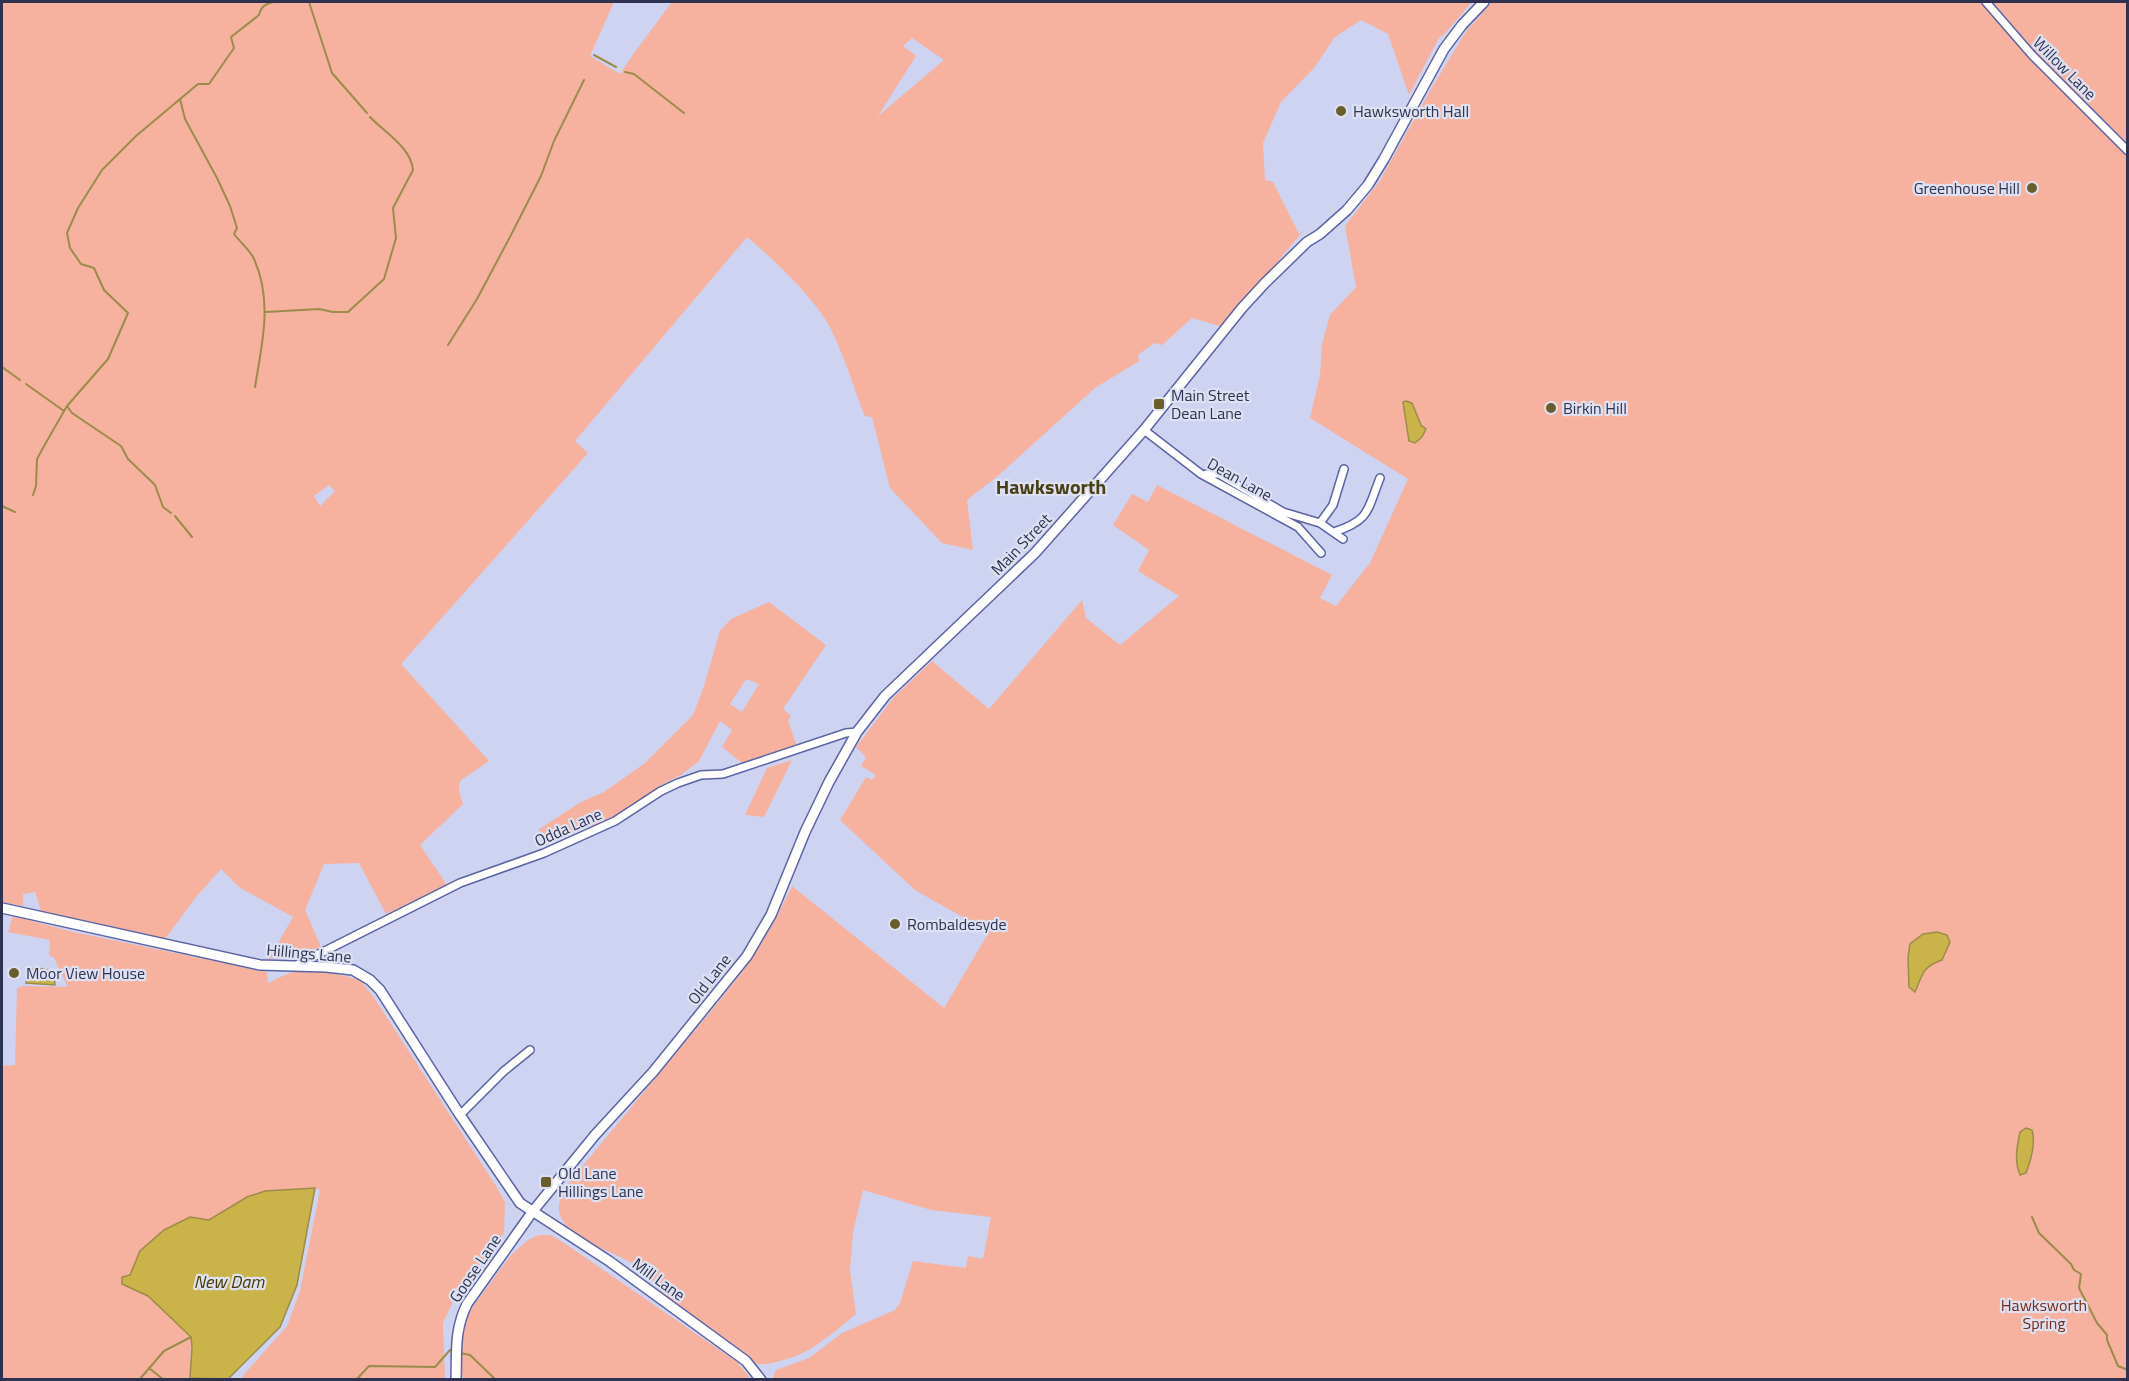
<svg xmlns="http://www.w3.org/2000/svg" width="2129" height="1381" font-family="'Titillium Web',sans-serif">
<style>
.green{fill:#f6b29f;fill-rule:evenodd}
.water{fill:#cab348;stroke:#9b8c4a;stroke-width:1.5}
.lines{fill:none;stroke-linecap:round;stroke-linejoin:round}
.stream{stroke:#9b8c4a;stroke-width:2}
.street-casing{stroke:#5b63a7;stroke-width:10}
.secondary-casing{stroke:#5b63a7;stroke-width:12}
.street{stroke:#fff;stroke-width:7}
.secondary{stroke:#fff;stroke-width:9}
.poi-dot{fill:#695e2b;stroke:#dee1f1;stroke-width:2}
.labels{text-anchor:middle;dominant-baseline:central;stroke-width:4.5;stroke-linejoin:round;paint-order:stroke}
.street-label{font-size:16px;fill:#2e3250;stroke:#dee1f1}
.poi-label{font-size:16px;fill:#2e3250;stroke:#dee1f1;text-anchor:start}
.park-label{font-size:16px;fill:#792c15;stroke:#dee1f1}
.water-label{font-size:18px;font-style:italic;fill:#483c00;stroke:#dee1f1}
.quarter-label{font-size:20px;font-weight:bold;fill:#4a4017;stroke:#dee1f1}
</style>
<rect width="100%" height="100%" fill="#ced3f2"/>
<path class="green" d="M2,2H614L590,56L620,74L634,53L672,2H1472L1442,37L1440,36L1409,95L1388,34L1361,20L1335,37L1314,68L1281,102L1263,143L1265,180L1273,182L1299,234L1304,230L1223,327L1192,318L1162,345L1154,343L1138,355L1139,361L1095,388L1000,474L967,500L973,550L942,543L890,488L872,417L865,416C852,384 840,340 821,313C805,290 769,255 747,237L575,441L588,453L401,664L489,761L460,781L459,791L463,804L420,845L447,885L386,914L359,863L324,864L305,910L321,947L294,956L269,959L293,917L239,887L221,869L196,897L165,939L41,911L35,892L23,894V906L2,902ZM912,38L944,60L878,116L916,56L903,46ZM329,485L335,491L320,506L314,496Z
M1492,2H2127V1379H772L776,1370L809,1358L842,1333L895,1310L900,1303L913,1261L966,1268L968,1256L983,1259L991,1217L931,1210L863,1190L853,1232L850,1270L856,1314C831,1334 813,1353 780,1361C772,1363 765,1365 757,1364C728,1337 691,1319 661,1292C655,1286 651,1276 644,1271C622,1253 579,1245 563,1221C555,1209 560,1198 566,1186L716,1005L745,968L772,926L792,886L944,1008L989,932L915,890L840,820L866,777L872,780L876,775L861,766L866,757L856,747L894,697L932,661L989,709L1082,600L1086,618L1120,645L1179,596L1138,571L1149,550L1113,525L1132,494L1148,502L1157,485L1332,575L1320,598L1336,606L1370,563L1408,479L1310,418L1320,375L1322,344L1330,315L1356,287L1345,226L1379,182L1431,89L1465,33Z
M769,602L826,645L783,709L791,716L788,720L797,747L743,764L722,747L732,730L720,721L699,761L681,775L661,785L631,808L599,823L551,840L538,830L581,802L604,792L645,763L693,715L704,686L720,631L731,619ZM746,679L759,684L742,712L730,704Z
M792,760L764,817L745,815L767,768Z
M13,916L69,931L267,972L268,983C277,979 285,974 294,972C314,968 341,975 360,980L373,996L496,1186L505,1202L504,1233L455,1297L443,1323L445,1379H240L287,1326L300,1291L320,1190L315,1188L247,1197L209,1220L164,1230L140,1251L130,1275L191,1337L190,1379H2V1066L15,1065L17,988L24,986L68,987L54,958L49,955L50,940L8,932Z
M539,1235H551L567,1245L737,1362L751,1379H463L459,1348L463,1320L511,1255L528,1240Z"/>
<path class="water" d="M1406,401L1412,403L1421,425L1426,429L1422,437L1415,443L1409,441L1403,402Z
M1937,932L1947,935L1950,942L1942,960C1922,967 1923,974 1915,992L1909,987L1908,957L1910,944L1923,934Z
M35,967L50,971L54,975L55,985L26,983L27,976Z
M2026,1128L2032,1130C2036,1143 2031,1160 2026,1173L2020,1175C2014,1161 2017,1146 2020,1132Z
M315,1188L297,1285L280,1327L228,1379L190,1378L192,1347L191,1337L148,1296L122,1284V1277L130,1275L140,1251L164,1230L190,1217L209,1220L247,1197L265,1191Z"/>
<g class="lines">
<path class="stream" d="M309,2L332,73L367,113
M594,55L616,67
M625,72L634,74L684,113
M180,99L185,119L217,178L230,206L237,228L234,234C240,242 250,250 254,259C273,301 262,344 255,387
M266,312L319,309L333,312H348L384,279L396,238L393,208L413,170C411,147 384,132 370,117
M448,345L477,299L511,235L541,176L554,141L584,80
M2,367L20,380
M26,384L64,411
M67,406L72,413L121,446L128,459L155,485L163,507L171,513
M33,495L36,486L37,459L44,446L67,406L108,359L128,313L104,290L94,268L81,264L70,248L67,233L78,208L102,170L136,136L198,84H209L234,48L231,37L259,15C261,6 266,4 273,2
M2,506L15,512
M175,516L192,537
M2032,1217L2039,1233L2071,1264L2074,1270L2081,1274L2079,1288L2097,1323L2107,1335V1340L2118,1366L2128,1370
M460,1353L470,1355L496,1380
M149,1368L164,1380
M139,1380L164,1351L191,1337
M356,1380L369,1366L435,1367L450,1350L454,1351"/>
<defs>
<path id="street" d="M1986,2L2032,55L2128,151
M1144,430L1201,474L1298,527L1321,553
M1206,474H1219L1283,512L1320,523L1343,539
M1320,523L1333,505L1344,469
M1334,532C1370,520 1367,511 1380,478
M297,965L460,883L544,853L615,821L661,791L678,783L701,775L723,774L846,733L857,732
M460,1115L504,1071L530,1050"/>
<path id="secondary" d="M2,908L260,965L326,967L353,970L370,980L380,990L460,1115L520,1203L609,1261L746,1361L761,1380
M456,1380C457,1351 454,1331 467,1304L533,1211L595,1135L653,1072L747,956L771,915L805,832L829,782L857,732L885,696L1035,553L1144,430L1242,308L1265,283L1307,242L1320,234L1347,210L1368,185L1384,159L1444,49L1462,25L1484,2"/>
</defs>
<use href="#street" class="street-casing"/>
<use href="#secondary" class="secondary-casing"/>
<use href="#street" class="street"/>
<use href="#secondary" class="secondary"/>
</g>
<g class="poi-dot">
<circle cx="1341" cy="111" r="6"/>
<circle cx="2032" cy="188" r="6"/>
<rect x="1153" y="398" width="12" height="12" rx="3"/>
<circle cx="1551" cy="408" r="6"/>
<circle cx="895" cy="924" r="6"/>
<circle cx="14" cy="973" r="6"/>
<rect x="540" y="1176" width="12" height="12" rx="3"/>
</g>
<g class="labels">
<g class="street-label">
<text transform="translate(2065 68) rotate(45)">Willow Lane</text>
<text transform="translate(1240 479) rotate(29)">Dean Lane</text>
<text transform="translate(1021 544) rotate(-46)">Main Street</text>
<text transform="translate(568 827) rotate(-24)">Odda Lane</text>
<text transform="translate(309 953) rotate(5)">Hillings Lane</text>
<text transform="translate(709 979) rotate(-52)">Old Lane</text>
<text transform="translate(475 1268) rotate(-56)">Goose Lane</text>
<text transform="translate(659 1279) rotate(36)">Mill Lane</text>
</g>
<g class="poi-label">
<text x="1353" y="111">Hawksworth Hall</text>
<text x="2020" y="188" text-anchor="end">Greenhouse Hill</text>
<text x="1171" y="395">Main Street<tspan x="1171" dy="18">Dean Lane</tspan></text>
<text x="1563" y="408">Birkin Hill</text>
<text x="907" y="924">Rombaldesyde</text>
<text x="26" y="973">Moor View House</text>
<text x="558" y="1173">Old Lane<tspan x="558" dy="18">Hillings Lane</tspan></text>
</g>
<g class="park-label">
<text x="2044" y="1305">Hawksworth<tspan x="2044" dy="18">Spring</tspan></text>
</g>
<g class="water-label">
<text x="229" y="1281">New Dam</text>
</g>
<g class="quarter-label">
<text x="1051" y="486">Hawksworth</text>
</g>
</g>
<rect width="2129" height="1381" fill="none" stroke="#2e3250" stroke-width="6"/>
</svg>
